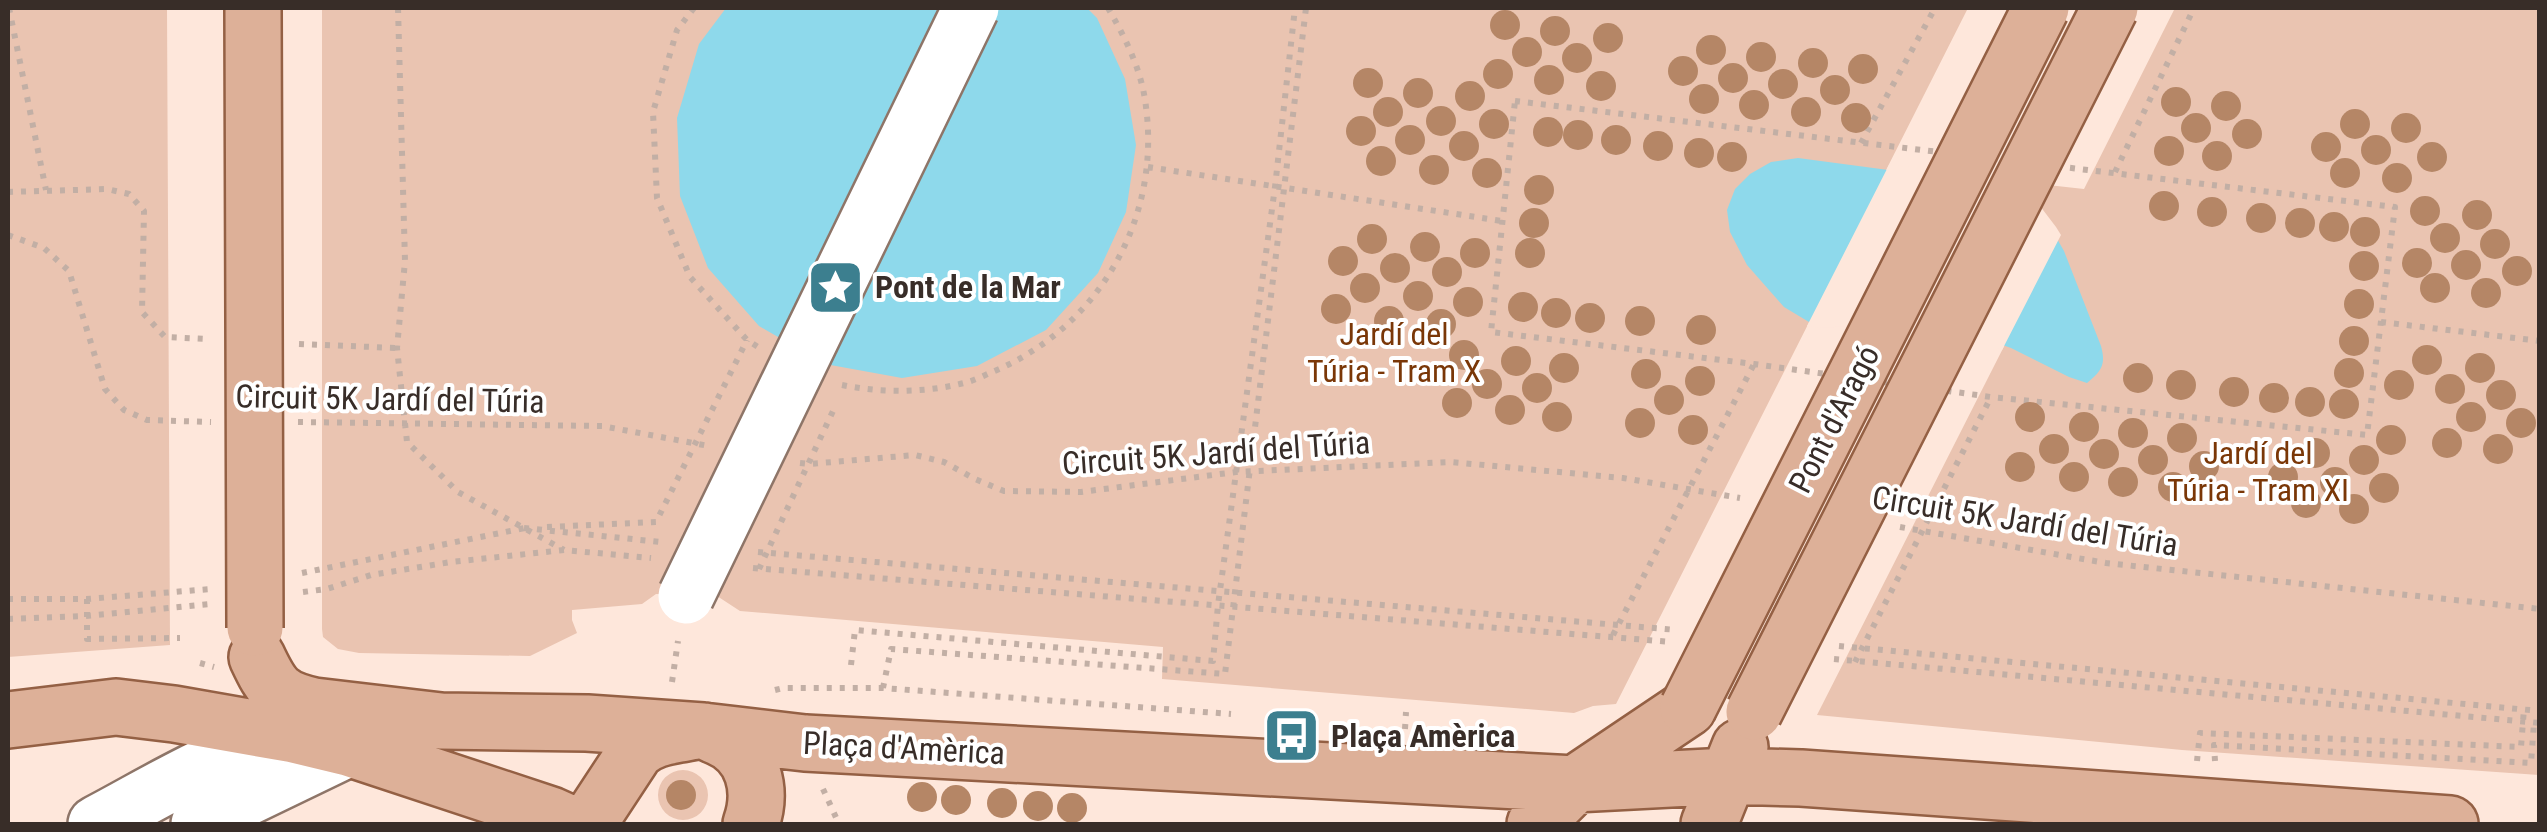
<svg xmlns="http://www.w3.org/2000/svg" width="2547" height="832" font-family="'Roboto Condensed',sans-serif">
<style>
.green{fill:#eac4b1}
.water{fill:#8ed9eb}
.pier{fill:#fee7db}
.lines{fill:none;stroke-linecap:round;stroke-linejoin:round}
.minor-casing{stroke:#8e7568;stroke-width:60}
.major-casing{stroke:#946044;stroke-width:60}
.path{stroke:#c2afa5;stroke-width:6;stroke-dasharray:5 8;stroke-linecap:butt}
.minor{stroke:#fff;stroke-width:55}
.major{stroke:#ddb098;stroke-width:55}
.minor-bridge-casing{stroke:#8e7568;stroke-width:60;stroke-linecap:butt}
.major-bridge-casing{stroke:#946044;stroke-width:60;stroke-linecap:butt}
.minor-bridge{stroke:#fff;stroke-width:55}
.major-bridge{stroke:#ddb098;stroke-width:55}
.tree{fill:#b58666}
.labels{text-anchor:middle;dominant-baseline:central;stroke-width:8;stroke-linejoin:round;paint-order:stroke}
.poi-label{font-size:32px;font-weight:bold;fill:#382d28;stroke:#fff;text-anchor:start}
.park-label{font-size:32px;fill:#7a3707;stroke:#fff}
.street-label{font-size:32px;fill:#382d28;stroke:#fff}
</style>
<rect width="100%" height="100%" fill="#fee7db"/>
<path class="green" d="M8,8H167L170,645L8,657Z
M322,8H1968L1616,704L1593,706L1574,713L1162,679L1163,647L740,611L717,596L656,594L642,604L572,610V620L577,633L530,656L359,653L338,649L323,637L322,629Z
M2175,8H2539V775L2182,750L1817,715L2058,240L1995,179L2084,189Z
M658 795a25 25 0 1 1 50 0a25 25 0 1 1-50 0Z"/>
<path class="water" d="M726,8H1087L1097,18L1125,79L1136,145L1126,212L1098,273L1046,330L977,366L902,378L825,364L759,326L708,268L680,196L677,118L699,44Z
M1798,158L1911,173L2052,230L2064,251L2101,346C2106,364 2102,371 2087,383L2069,377L2011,348L1907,312L1809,322L1784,307L1747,265L1730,232L1727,210L1735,189L1750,174L1771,162Z"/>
<path class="pier" d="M1889,165L1996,174L2040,206L2056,227L2061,235L2002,350L1906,317L1893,315L1847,326L1822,328L1807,326Z"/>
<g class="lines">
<defs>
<path id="minor" d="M96,824C163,789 232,743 308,733
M199,824L240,801L356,745"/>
<path id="major" d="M257,657C272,689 278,698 314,706L441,721L587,723L703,731L805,743L1575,784L1728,776L1801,778L2450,824
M8,720L116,707L174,714L294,735L348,748L551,815L571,824
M588,824L636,751C649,740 663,737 680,734C687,733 697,730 704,731C709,732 713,735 718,737C754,752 763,790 751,824
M1535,824L1575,784L1688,708
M1709,824L1740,747"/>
</defs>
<use href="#minor" class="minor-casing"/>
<use href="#major" class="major-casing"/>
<path class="path" d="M9,8L46,190
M398,8L405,261L397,348L407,442L458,492L564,550
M694,8L677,30L653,112L657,198L690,277L747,340L758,347
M1515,101L2395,207L2367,435L1991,397L1754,364L1491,332Z
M1861,143L1935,8
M1148,167L1502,221
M2115,172L2194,8
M8,192L107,189L129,194L144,211L142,312L165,337L206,339
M8,235L44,248L69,271L105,389L124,410L147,420L211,422
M2381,322L2540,341
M299,344L397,348
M842,385C881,393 925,393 964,383C973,381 983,376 992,372C1097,329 1161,221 1146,107C1142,71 1126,39 1108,8
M298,422L602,426L709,446
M800,463L809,464L915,455L944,462L975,479L1004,491L1081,492L1236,472L1451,462L1623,478L1740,498
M547,527L656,522L747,340
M1900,527L2106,563L2540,609
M524,528L661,542
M758,552L1677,630
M753,568L1672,642
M759,569L833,411
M302,573L525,528
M303,592L327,589L371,575L451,562L564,550L651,558
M8,599H87L211,589
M87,599V639L180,638
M8,619L85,616L211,604
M1613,635L1754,364
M1839,646L2540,711
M1834,659L2540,723
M1855,662L1991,397
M200,663L214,667
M851,665L855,630L1213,661L1218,605L1275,187L1295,8
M672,682L678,641
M883,688L891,649L1225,674L1306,8
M775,690L783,688H883L1231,714
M1405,729L1406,712
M2197,761L2200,733L2521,747L2524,709
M2215,761L2214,745L2531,763L2534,723
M823,789L839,824"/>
<use href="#minor" class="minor"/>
<use href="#major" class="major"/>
<defs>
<path id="minor-bridge" d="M686,596L971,8"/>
<path id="major-bridge" d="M253,8L255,628
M1688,708L2041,8
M1754,712L2110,8"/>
</defs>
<use href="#minor-bridge" class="minor-bridge-casing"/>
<use href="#major-bridge" class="major-bridge-casing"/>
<use href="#minor-bridge" class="minor-bridge"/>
<use href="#major-bridge" class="major-bridge"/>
</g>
<g class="tree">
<circle cx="1505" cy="25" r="15"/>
<circle cx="1555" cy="31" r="15"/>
<circle cx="1608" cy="38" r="15"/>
<circle cx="1711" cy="50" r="15"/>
<circle cx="1527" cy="52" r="15"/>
<circle cx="1761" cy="57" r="15"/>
<circle cx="1577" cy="58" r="15"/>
<circle cx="1813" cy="63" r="15"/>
<circle cx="1863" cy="69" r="15"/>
<circle cx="1683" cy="71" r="15"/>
<circle cx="1498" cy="74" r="15"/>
<circle cx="1733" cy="78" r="15"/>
<circle cx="1549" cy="80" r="15"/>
<circle cx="1368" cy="83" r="15"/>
<circle cx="1783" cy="84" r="15"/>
<circle cx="1601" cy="86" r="15"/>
<circle cx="1835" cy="90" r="15"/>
<circle cx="1418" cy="93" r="15"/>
<circle cx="1470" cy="96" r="15"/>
<circle cx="1704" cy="99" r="15"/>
<circle cx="2176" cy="102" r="15"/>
<circle cx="1754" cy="105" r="15"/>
<circle cx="2226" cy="106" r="15"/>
<circle cx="1388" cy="112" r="15"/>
<circle cx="1806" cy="112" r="15"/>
<circle cx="1856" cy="118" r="15"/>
<circle cx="1441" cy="121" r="15"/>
<circle cx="1494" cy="124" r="15"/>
<circle cx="2355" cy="124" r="15"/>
<circle cx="2196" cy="128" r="15"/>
<circle cx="2406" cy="128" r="15"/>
<circle cx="1361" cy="131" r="15"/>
<circle cx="1548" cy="132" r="15"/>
<circle cx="2247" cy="134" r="15"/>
<circle cx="1578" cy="135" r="15"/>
<circle cx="1410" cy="140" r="15"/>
<circle cx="1616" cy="140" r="15"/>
<circle cx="1464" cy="146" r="15"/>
<circle cx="1658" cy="146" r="15"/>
<circle cx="2326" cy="147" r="15"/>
<circle cx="2376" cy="150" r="15"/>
<circle cx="2169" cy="151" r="15"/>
<circle cx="1699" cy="153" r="15"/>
<circle cx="2217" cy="156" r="15"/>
<circle cx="1732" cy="157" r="15"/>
<circle cx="2432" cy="157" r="15"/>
<circle cx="1381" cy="161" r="15"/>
<circle cx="1434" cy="170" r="15"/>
<circle cx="1487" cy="173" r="15"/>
<circle cx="2345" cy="173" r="15"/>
<circle cx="2397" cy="178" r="15"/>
<circle cx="1539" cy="190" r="15"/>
<circle cx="2164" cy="206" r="15"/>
<circle cx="2425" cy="211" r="15"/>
<circle cx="2212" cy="212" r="15"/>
<circle cx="2477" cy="215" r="15"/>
<circle cx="2261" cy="218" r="15"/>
<circle cx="1534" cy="223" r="15"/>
<circle cx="2300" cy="223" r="15"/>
<circle cx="2334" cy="227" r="15"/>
<circle cx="2365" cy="232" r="15"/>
<circle cx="2445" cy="238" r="15"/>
<circle cx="1372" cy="239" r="15"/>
<circle cx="2495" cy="244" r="15"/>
<circle cx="1425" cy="247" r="15"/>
<circle cx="1475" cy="253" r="15"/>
<circle cx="1530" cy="253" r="15"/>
<circle cx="1343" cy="261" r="15"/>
<circle cx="2417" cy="263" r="15"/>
<circle cx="2466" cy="265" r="15"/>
<circle cx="2364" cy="266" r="15"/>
<circle cx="1395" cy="268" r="15"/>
<circle cx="2517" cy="271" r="15"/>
<circle cx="1447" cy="272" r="15"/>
<circle cx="1365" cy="288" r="15"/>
<circle cx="2435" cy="288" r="15"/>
<circle cx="2486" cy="293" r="15"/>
<circle cx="1418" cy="296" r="15"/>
<circle cx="1468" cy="302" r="15"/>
<circle cx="2359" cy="304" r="15"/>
<circle cx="1523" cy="307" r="15"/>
<circle cx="1336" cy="309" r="15"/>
<circle cx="1556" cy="313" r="15"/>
<circle cx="1590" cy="318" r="15"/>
<circle cx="1389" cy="321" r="15"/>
<circle cx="1640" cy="321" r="15"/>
<circle cx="1441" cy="324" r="15"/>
<circle cx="1701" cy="330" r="15"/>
<circle cx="2354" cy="341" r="15"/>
<circle cx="1464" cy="355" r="15"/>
<circle cx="2427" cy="360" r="15"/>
<circle cx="1516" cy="361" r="15"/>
<circle cx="1564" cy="368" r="15"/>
<circle cx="2480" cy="368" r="15"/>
<circle cx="2349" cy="373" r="15"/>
<circle cx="1646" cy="374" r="15"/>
<circle cx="2138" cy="378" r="15"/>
<circle cx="1700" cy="381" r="15"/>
<circle cx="1487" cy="384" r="15"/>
<circle cx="2181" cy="385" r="15"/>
<circle cx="2399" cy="385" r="15"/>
<circle cx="1537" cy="388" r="15"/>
<circle cx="2450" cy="389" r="15"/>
<circle cx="2234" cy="392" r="15"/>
<circle cx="2501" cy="395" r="15"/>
<circle cx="2274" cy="398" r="15"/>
<circle cx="1669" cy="400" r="15"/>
<circle cx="2310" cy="402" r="15"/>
<circle cx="1457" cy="403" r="15"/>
<circle cx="2344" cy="404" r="15"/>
<circle cx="1510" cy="410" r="15"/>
<circle cx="1557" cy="417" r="15"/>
<circle cx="2030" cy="417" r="15"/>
<circle cx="2471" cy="417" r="15"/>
<circle cx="1640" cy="423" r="15"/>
<circle cx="2521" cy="423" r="15"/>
<circle cx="2084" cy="427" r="15"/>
<circle cx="1693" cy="430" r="15"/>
<circle cx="2133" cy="433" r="15"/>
<circle cx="2182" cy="438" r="15"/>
<circle cx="2391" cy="440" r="15"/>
<circle cx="2447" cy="443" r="15"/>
<circle cx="2054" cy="449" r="15"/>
<circle cx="2498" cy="449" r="15"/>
<circle cx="2315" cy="453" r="15"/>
<circle cx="2104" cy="454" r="15"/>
<circle cx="2153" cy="460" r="15"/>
<circle cx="2364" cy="460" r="15"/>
<circle cx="2204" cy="466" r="15"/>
<circle cx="2020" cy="467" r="15"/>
<circle cx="2074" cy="477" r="15"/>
<circle cx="2283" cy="477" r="15"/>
<circle cx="2123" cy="482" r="15"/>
<circle cx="2335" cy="482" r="15"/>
<circle cx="2173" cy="487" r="15"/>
<circle cx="2384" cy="488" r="15"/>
<circle cx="2306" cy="503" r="15"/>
<circle cx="2354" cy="509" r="15"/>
<circle cx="681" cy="795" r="15"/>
<circle cx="922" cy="797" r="15"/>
<circle cx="956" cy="800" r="15"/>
<circle cx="1002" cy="803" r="15"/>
<circle cx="1038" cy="806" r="15"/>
<circle cx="1072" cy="808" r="15"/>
</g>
<defs>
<symbol id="sight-square" viewBox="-11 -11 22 22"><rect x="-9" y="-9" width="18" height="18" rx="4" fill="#3c7f8f" stroke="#fff"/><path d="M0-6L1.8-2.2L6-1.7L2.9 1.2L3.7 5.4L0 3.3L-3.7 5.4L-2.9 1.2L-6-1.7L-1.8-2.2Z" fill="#fff"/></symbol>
<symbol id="bus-square" viewBox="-11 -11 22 22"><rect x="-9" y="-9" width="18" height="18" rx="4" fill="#3c7f8f" stroke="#fff"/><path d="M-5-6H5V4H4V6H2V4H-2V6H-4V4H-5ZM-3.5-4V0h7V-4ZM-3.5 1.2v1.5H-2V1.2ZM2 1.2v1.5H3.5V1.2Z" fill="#fff"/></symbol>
</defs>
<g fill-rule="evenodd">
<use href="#sight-square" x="804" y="256" width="63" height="63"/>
<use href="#bus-square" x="1260" y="704" width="63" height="63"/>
</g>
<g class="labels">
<g class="poi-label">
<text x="875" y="287">Pont de la Mar</text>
<text x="1331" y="736">Plaça Amèrica</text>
</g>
<g class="park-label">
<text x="1394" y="334">Jardí del<tspan x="1394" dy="37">Túria - Tram X</tspan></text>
<text x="2258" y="453">Jardí del<tspan x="2258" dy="37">Túria - Tram XI</tspan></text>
</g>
<g class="street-label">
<text transform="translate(390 399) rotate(1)">Circuit 5K Jardí del Túria</text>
<text transform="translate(1834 419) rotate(-63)">Pont d'Aragó</text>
<text transform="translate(1216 453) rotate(-4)">Circuit 5K Jardí del Túria</text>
<text transform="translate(2025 521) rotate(9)">Circuit 5K Jardí del Túria</text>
<text transform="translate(904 748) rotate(3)">Plaça d'Amèrica</text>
</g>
</g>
<rect width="2547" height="832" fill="none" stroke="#382d28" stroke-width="20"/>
</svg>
